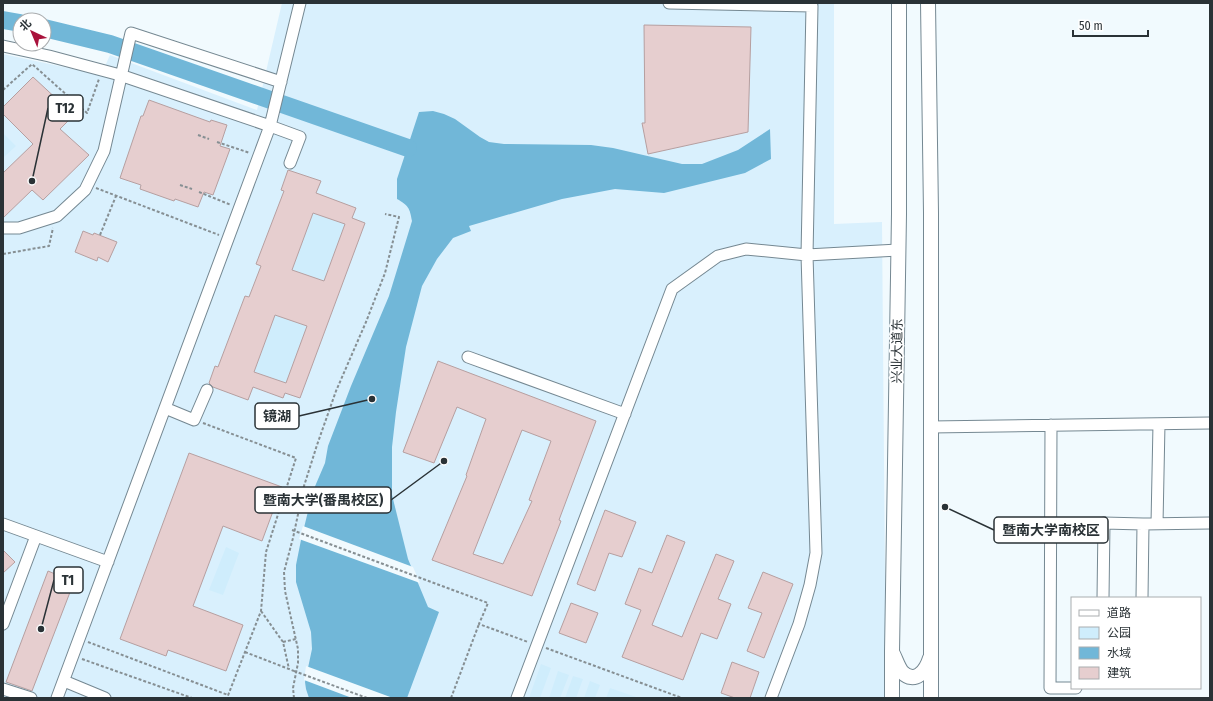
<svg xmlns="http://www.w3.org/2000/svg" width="1213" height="701" font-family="'Fira Sans Condensed','Noto Sans SC',sans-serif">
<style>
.built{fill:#d9f0fd}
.green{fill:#cfedfc}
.water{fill:#71b7d8}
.pier{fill:#f1fafe}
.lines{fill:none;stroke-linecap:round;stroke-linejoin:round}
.river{stroke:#71b7d8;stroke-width:18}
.building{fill:#e6cecf;stroke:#b69fa0;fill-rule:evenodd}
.minor-casing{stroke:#758892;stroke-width:13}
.major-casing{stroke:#758892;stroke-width:16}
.path{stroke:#868f93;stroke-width:2;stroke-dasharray:3 2;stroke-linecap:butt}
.minor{stroke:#fff;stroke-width:11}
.major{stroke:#fff;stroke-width:14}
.path-bridge{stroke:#868f93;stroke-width:2;stroke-dasharray:3 2;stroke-linecap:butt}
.labels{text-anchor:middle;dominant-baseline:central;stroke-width:3.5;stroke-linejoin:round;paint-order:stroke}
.street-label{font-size:13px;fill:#2a3236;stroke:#fff}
.leader{fill:none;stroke:#2a3236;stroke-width:1.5}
.callout-dot{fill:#2a3236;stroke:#fff;stroke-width:1.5}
.callout{fill:#fff;stroke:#2a3236;stroke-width:1.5}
.callout-label{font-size:14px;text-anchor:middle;font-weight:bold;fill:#2a3236}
</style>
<rect width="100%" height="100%" fill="#f1fafe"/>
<path class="built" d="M282,3H834V224L882,222L886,698H3V54L101,75L110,55L257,110Z"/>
<path class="green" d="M3,133L16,146L3,158Z
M313,213L345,224L324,281L292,270Z
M275,315L307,326L286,383L254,372Z
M226,547L239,553L223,595L209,590Z
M541,664L551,668L540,698H529Z
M558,671L569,675L560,698H549Z
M573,676L583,679L576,698H565Z
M590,681L600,685L595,698H584Z
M610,688L639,698H606Z"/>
<path class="water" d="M433,111L444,114L455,119L480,137L489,142L504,144L591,145L613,148L682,164H702L738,150L770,129L771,159L745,173L664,193L615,189L562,199L469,226L471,231L453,238L437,259L422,286L406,347L396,412L392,447V495L408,559L428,607L439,612L407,698H309L306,689L305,682L312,649L311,632L296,582V565L301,540L313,491L325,463L328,446L351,386L389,296L412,221C410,208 408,205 397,199V179L419,112Z"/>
<path class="pier" d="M303,526L413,567L420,583L299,539Z
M306,666L393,698H352L304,680Z"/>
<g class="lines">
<path class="river" d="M3,20L20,23
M44,28L110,44L408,148"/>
</g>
<path class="building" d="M644,25L751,27L748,132L648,154L642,123H645Z
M33,77L74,115L60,129L89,155L43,200L32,190L3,218V173L33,144L3,114V107Z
M149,100L210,122L211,120L227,125L220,146L230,149L213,195L204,192L198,207L175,199L174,201L140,189L141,185L120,178L141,116H143Z
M288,170L321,181L316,193L356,208L352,218L365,223L300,398L285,393L283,398L253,387L248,400L213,387L209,383L215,366L218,367L245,296L249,297L261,266L256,264L284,191L281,190ZM313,213L345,224L324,281L292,270ZM275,315L307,326L286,383L254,372Z
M83,231L93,235L94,233L117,242L108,262L98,257L97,261L75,252Z
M438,361L596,421L559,520L561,521L532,596L432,560L467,476L466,475L486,419L457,407L434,463L403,452ZM522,430L551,441L529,500L532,501L503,564L473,554Z
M189,453L282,487L262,541L223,526L193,606L243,625L226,671L168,650L166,656L120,639Z
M605,510L636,522L622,557L609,553L595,591L577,584Z
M667,535L685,542L652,625L682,637L716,554L734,561L718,599L731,604L717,639L701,633L683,680L622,657L641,610L625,604L639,568L652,573Z
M3,550L15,562L3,573Z
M62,569L77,574L32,691L6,682L48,571L60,576Z
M763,572L793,584L764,658L747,651L762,613L748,608Z
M571,603L598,613L586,643L559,633Z
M732,662L759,672L750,698H735L721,693Z"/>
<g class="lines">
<defs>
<path id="minor" d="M669,3L812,6L807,255L816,553L810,585L799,624L771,698
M3,46L49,56L120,75L270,126L300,137L290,163
M3,228H19L57,216L85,190L104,151L131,33L281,82
M468,357L625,414
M165,408L194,420L207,390
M1051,425L1050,688H1076
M931,427L1210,423
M3,524L108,562
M1157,524L1159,424
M1103,598L1104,523L1143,524L1210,523
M1142,598L1143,524
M3,624L36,536
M64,681L105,698
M3,689L31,698
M57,698L270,126L300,3
M517,698L672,289L718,256L746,249L807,255L898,250"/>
<path id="major" d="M928,3L931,213V698
M893,654C896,660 898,667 902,672C915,685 926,671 930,658
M892,698V652L899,214V3"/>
</defs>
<use href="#minor" class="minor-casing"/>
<use href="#major" class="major-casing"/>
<path class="path" d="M3,90L32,64L87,113L99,79
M198,135L209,139
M217,142L250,153
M180,185L192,189
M96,188L219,235
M199,192L231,205
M100,235L116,196
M3,254L49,246L53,228
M203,423L296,458L266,552L261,611L227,698
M442,586L488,603L479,624L528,642
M261,611L283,642L289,669
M88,642L228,695
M283,642L296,639
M546,648L682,698
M245,652L294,671
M82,659L192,698
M294,698L293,688L298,663V649L285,591L284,572L293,538L304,486L317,445L336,391L366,322L385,273L399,217L385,214
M451,698L479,624"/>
<use href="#minor" class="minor"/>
<use href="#major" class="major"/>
<path class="path-bridge" d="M292,530L442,586
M294,671L367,698"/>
</g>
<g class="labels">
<g class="street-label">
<text transform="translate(897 351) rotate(-89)">兴业大道东</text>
</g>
</g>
<path class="leader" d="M32 181L48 108M372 399L299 416M444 461L391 500M945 507L994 530M41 629L54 580"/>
<g class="callout-dot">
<circle cx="32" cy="181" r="4"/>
<circle cx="372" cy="399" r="4"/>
<circle cx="444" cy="461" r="4"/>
<circle cx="945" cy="507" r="4"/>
<circle cx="41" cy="629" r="4"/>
</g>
<g class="callout">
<rect x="48" y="95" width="35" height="26" rx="4"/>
<rect x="255" y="403" width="44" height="26" rx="4"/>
<rect x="255" y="487" width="136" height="26" rx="4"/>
<rect x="994" y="517" width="114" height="26" rx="4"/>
<rect x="54" y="567" width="29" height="26" rx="4"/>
</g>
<g class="callout-label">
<text x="65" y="113">T12</text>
<text x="277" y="421">镜湖</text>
<text x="323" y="505">暨南大学(番禺校区)</text>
<text x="1051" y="535">暨南大学南校区</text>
<text x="68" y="585">T1</text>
</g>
<rect width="1213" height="701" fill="none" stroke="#2a3236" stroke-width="8"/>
<rect x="1071" y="597" width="130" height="92" fill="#ffffff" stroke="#aaadaf"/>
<rect x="1079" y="610" width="20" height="6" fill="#ffffff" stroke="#aaadaf"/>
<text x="1107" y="617" font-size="12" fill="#2a3236">道路</text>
<rect x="1079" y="627" width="20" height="12" fill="#cfedfc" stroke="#aaadaf"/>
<text x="1107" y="637" font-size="12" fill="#2a3236">公园</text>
<rect x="1079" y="647" width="20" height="12" fill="#71b7d8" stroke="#aaadaf"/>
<text x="1107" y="657" font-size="12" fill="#2a3236">水域</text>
<rect x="1079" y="667" width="20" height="12" fill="#e6cecf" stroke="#aaadaf"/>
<text x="1107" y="677" font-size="12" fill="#2a3236">建筑</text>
<g transform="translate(32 32) rotate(316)"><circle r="19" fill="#ffffff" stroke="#aaadaf"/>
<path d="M0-3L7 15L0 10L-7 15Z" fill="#a9123c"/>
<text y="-6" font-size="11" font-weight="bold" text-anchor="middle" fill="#2a3236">北</text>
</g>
<path d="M1073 30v6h75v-6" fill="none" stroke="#2a3236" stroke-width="2"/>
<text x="1079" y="30" font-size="12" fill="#2a3236" stroke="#ffffff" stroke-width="3" paint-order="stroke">50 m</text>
</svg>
